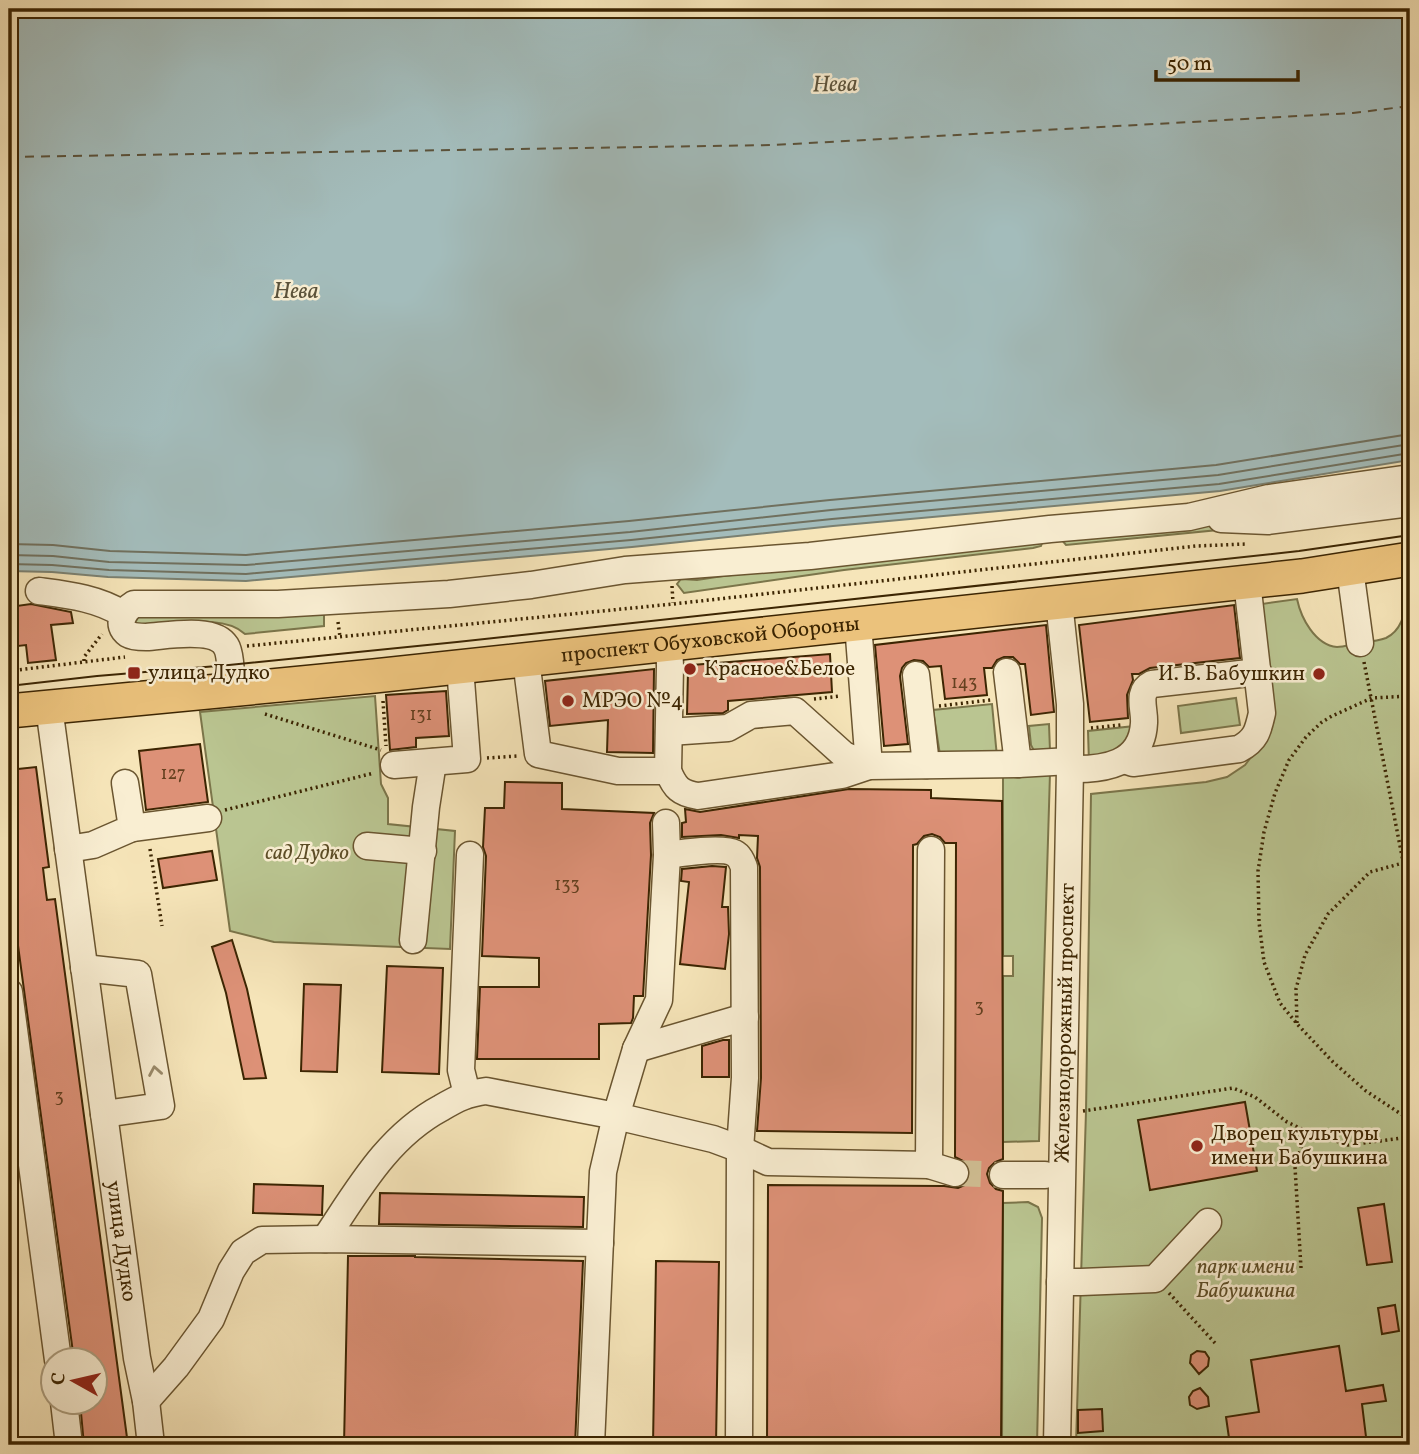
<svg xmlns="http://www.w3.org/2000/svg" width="1419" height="1454" font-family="Vollkorn,serif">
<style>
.green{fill:#bac591;stroke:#7b754a;stroke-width:2}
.water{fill:#a3bcbb;stroke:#7a8071;stroke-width:2}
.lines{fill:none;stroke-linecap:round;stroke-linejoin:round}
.shore{stroke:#70705e;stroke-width:2}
.ferry{stroke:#5b523a;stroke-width:2;stroke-dasharray:9 7;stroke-linecap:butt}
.building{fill:#dd9177;stroke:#3c2502;stroke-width:2}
.minor-tunnel{stroke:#d1bf94;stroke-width:26;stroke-dasharray:26 13;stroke-linecap:butt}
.minor-casing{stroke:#6a5530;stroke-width:29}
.major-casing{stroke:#3c2502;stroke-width:36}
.path{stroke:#3c2502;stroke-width:3.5;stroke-dasharray:2 3.5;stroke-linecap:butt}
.minor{stroke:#f9eed2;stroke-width:26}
.major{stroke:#ebc27c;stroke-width:33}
.tram{stroke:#3c2502;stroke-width:2}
.oneway{stroke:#9a8a6a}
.poi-dot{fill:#8f2418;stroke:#f9eed2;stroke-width:2.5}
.labels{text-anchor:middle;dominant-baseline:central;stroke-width:5;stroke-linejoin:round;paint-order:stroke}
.number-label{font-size:18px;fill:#64401f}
.street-label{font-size:21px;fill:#3c2502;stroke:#f9eed2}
.poi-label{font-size:21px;fill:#3c2502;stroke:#f9eed2;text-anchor:start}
.park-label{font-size:21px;font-style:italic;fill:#5c4d26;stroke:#f9eed2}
.water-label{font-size:23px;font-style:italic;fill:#5b523a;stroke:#f9eed2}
</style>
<rect width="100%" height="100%" fill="#f6e5b9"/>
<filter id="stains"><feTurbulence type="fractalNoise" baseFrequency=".00286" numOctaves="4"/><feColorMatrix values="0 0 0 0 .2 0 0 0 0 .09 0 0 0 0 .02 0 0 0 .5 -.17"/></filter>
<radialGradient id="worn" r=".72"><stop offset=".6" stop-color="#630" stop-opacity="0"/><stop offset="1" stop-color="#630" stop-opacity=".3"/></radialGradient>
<path class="green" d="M1218,524V530L1066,545L1061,539Z
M1043,540L1041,546L1033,548L844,570L684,593L677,584L681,579L697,580L723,576Z
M1410,584V1445H1076L1086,1111L1091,794L1206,782L1227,777L1245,765L1255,752V605L1297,599C1301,618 1315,645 1337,647C1344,647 1352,644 1359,643C1367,642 1378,641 1386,638C1405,629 1407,603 1406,585Z
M324,612V626L245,634C220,611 166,628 134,625L130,616Z
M375,696L381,784L388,798V824L455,831L450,949L274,942L230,931L200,712Z
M1236,698L1240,725L1181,733L1178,706Z
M992,704L997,757L940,755L933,710Z
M1049,724L1050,751H1034L1031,745L1029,726Z
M1135,726L1126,746L1089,763L1088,731Z
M1050,773L1039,1141L1003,1142V976H1013V956H1003V776Z
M1028,1202L1038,1207L1042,1218L1037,1445H1002L1003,1203Z"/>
<path class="water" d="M9,9H1410V460L1220,491L833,526L632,547L246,581L108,577L52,572L9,571Z"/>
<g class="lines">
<path class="shore" d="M9,544L53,545L110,551L246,555L629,521L830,500L1216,465L1410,434
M9,555L53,556L109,562L246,565L630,532L831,510L1218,475L1410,444
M9,564L52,565L109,570L246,574L631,540L832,519L1219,484L1410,453"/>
<path class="ferry" d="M9,157L774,145L1353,113L1410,106"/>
</g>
<path class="building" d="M31,604L71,612L73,623L51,625L56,660L28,663L26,645L9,647V607Z
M1234,605L1240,658L1150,668L1139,674H1132L1133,680L1127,695L1128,718L1090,722L1079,625Z
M1046,625L1054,712L1031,715L1025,664H1020L1013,657H1004L997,660L992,668H984L987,695L945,699L941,666L929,667L923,661L914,660L906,663L902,668L900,676L908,744L884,746L875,645Z
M830,654L832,692L728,701V710L723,713L687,714L688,671L692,665Z
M654,669L653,753L607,752L608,720L550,726L545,681Z
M446,691L449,736L416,738V747L390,750L386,695Z
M200,744L208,802L146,810L139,751Z
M36,767L49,867L43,868L45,885L47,900L55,899L128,1445H84L80,1402H94V1360H74L9,879V770Z
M505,782L562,783V809L654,813L650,823L651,855L643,996H634L633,1018L631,1023L599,1024V1059H477L480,987H539V958L482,956L486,856L483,847L485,808H504Z
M849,789L931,790V798L1002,801L1003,1159L995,1162L989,1168L987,1174L990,1183L996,1189L1003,1191L1001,1445H767L768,1185L944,1186L958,1188L965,1185L970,1177V1169L967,1163L955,1157L956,843H945L940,837L932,834L924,836L917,844L913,845L912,1133L757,1131L761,1078L760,867L757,858L758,836L739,835V838L721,835L682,837V823L686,822L685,809L700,812Z
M212,851L217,880L163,888L158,859Z
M712,866L726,867L722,907H728L729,934L725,969L680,964L689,882L681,881L682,869Z
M232,940L247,989L266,1078L244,1079L226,993L212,947Z
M387,966L443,968L439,1074L382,1072Z
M304,984L341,985L337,1072L301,1071Z
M723,1040H729V1077H702V1046Z
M1245,1102L1257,1171L1150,1190L1138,1120Z
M254,1184L323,1186L322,1215L253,1213Z
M380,1193L584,1197L583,1227L379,1224Z
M1384,1204L1392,1262L1367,1265L1358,1208Z
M348,1256H415V1257L583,1261L575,1445H344Z
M656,1261L719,1262L716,1445H653Z
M1395,1305L1399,1331L1382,1334L1378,1308Z
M1339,1346L1346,1391L1383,1385L1386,1401L1362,1404L1367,1445H1230L1226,1417L1259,1412L1251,1360Z
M1197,1351L1205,1352L1209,1358L1208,1366L1199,1374L1190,1363L1191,1355Z
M1200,1388L1208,1397L1209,1406L1197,1409L1190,1405L1189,1397L1193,1391Z
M1102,1409L1103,1431L1078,1433V1410Z"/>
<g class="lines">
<path class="minor-tunnel" d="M955,1173L1003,1175"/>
<defs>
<g id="minor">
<path d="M1221,519L1268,521L1410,503"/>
<path d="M1350,569L1360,643"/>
<path d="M39,591C69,595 97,598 123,614"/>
<path d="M669,644L670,666L668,771C675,788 680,793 698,796L842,775L869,766L1018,764L1070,761"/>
<path d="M526,660L538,754L618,771H668"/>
<path d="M1007,672L1018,764"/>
<path d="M916,675L926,765"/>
<path d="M232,690C231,679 231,654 226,646C214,626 166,636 146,637C140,637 133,637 128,634C115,625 124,610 134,604H278L449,594L531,585L625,570L810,556L1050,529L1189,517L1269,498L1410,478"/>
<path id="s1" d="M49,707L137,1358L146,1401L151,1445"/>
<path d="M669,732L728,728L751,715L795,711L844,755L869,766L858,624"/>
<path d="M1124,760L1133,763L1239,749C1256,740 1258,731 1262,713L1247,582"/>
<path d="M394,765L467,759L460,667"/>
<path d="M1070,769C1103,770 1142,765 1144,723C1145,709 1136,692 1152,684L1258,672"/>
<path d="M132,828L208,818"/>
<path d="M367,846L423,851"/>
<path d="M68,849L93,845L132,828L125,783"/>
<path d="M667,855C681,853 723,847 734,853C740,856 742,862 744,867L745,1078L740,1149L739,1445"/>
<path d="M413,940L426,807L433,762"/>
<path d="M84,968L138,974L161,1106L104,1114"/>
<path d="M9,992L58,1360"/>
<path d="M636,1049L745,1017"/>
<path d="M467,1094L461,1070L470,855"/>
<path d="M929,1165L955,1173"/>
<path d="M1003,1175H1045"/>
<path d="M325,1239C358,1190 387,1137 441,1108C458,1098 466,1094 486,1091L616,1116L713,1139L740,1149L768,1162L929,1165L931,850"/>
<path d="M1060,1282H1081L1155,1279L1208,1222"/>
<path d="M146,1401L176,1367L211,1319L231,1271L243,1252L262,1240L325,1239L600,1243"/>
<path d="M64,1402L69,1445"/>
<path d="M591,1445L603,1172L616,1116L636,1049L659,1000L667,855L666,823"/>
<path id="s2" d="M1057,1445L1070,769V704L1059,602"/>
</g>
<g id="major">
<path id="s3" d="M9,711L374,676L1302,576L1410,559"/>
</g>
</defs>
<use href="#minor" class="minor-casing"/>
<use href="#major" class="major-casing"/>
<path class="path" d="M672,586L673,603
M338,622L340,637
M247,646L673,604L1196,546L1246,544
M84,661V657L102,634
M1364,662L1410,897
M9,671L125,657
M1410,696L1372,698L1332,716L1322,722L1306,737L1289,760L1275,793L1264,832L1258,871L1259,922L1264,962L1280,1003L1298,1025L1333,1062L1366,1091L1410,1120
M814,699L841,696
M383,701L386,746
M939,706L991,700
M265,714L381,750
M1091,728L1121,725
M487,758L518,756
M225,810L374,773
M150,849L162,926
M1297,1023L1296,989L1305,955L1328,914L1370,872L1403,863
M1083,1111L1233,1088L1255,1097L1287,1122L1306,1131L1348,1145L1410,1137
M1301,1268L1295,1167L1306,1131
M1410,1289L1404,1296L1408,1326H1410
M1169,1293L1215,1343"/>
<use href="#minor" class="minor"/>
<use href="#major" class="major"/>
<path class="tram" d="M9,686L97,676L229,665L457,642L1299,551L1410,535"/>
</g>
<defs><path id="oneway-chevron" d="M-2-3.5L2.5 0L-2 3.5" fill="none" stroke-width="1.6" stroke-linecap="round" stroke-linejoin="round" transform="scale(1.75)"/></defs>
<use class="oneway" href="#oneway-chevron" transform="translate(155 1071) rotate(-100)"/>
<g class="poi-dot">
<circle cx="690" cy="669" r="7"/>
<rect x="127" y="666" width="14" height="14" rx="3.5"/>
<circle cx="1319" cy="674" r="7"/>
<circle cx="568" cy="701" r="7"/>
<circle cx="1197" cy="1146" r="7"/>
</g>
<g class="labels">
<g class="number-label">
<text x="964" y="683">143</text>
<text x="421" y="715">131</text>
<text x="173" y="774">127</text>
<text x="567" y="885">133</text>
<text x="979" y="1007">3</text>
<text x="59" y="1097">3</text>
</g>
<g class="street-label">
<text stroke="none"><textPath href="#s3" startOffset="705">проспект Обуховской Обороны</textPath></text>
<text stroke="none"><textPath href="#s2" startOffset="422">Железнодорожный проспект</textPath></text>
<text stroke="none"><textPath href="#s1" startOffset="539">улица Дудко</textPath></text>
</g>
<g class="poi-label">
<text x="704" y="669">Красное&amp;Белое</text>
<text x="148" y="673">улица Дудко</text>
<text x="1305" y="674" text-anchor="end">И. В. Бабушкин</text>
<text x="582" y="701">МРЭО №4</text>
<text x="1211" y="1134">Дворец культуры<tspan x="1211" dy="24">имени Бабушкина</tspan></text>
</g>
<g class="park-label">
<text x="307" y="853">сад Дудко</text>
<text x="1246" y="1267">парк имени<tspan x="1246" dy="24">Бабушкина</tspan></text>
</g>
<g class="water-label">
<text transform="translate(835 85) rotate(-1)">Нева</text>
<text x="296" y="292">Нева</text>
</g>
</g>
<rect width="1419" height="1454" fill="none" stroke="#f6e5b9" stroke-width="35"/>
<rect x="10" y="10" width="1398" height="1433" fill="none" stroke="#3c2502" stroke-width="3.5"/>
<rect x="18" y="18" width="1384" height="1419" fill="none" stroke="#3c2502" stroke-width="2"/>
<g transform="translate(74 1381) rotate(278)"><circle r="33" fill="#f9eed2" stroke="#ad9e7f" stroke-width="2"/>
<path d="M0-5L12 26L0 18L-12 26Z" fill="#8f2418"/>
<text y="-10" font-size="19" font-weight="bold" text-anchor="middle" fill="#3c2502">С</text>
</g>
<path d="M1156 70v10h142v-10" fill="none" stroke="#3c2502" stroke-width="3.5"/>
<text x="1167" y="70" font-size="21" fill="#3c2502" stroke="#f9eed2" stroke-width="5" paint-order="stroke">50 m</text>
<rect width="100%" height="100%" filter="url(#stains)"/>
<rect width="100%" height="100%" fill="url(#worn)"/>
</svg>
